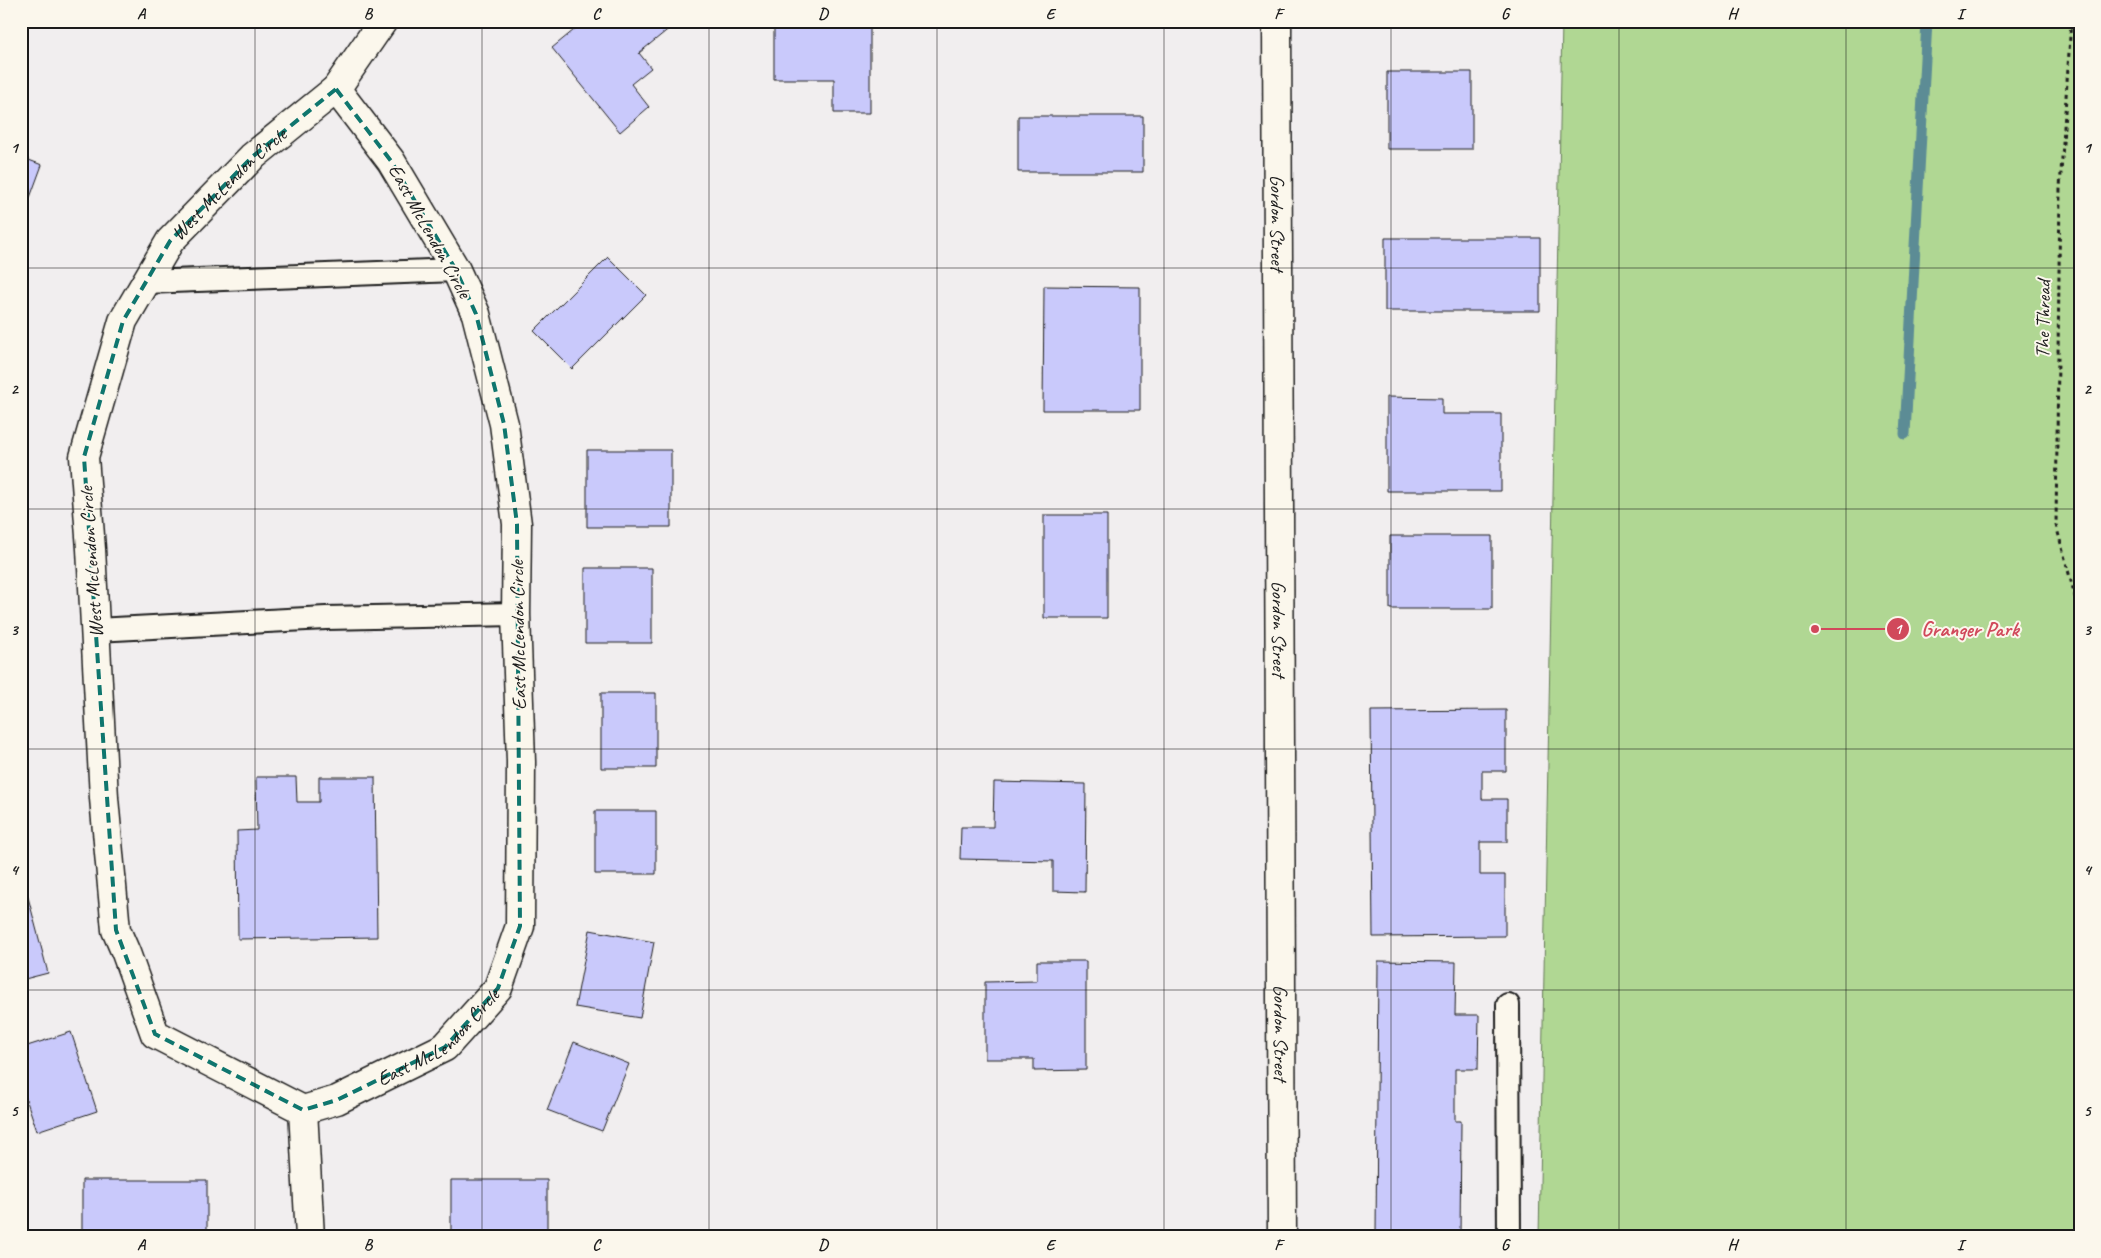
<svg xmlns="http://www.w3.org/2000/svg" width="2101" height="1258" font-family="Caveat,sans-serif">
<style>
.green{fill:#b0d793;stroke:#667a58}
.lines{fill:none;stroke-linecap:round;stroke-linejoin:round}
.stream{stroke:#5c8c95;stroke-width:11}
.building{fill:#c9c9fb;stroke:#1c1c1c}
.lane-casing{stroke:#1c1c1c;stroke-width:26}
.street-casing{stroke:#1c1c1c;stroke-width:31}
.path{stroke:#1c1c1c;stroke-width:3;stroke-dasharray:4 4;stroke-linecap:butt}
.lane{stroke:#fbf7ec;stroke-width:22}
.street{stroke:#fbf7ec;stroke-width:28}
.marked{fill:none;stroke:#0f766e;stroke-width:4;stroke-dasharray:10 6;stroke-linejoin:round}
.grid{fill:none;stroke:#1c1c1c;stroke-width:1;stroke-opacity:0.55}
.labels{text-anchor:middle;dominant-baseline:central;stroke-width:4;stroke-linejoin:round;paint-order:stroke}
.street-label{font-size:20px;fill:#1c1c1c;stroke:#fbf7ec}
.leader{fill:none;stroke:#d1495b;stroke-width:2}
.callout-dot{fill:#d1495b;stroke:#fbf7ec;stroke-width:2}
.mark-label{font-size:15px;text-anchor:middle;font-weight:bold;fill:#fff}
.callout-label{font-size:21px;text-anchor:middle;font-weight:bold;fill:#d1495b;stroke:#fbf7ec;stroke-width:4;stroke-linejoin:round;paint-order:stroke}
.neatline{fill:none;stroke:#1c1c1c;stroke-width:2}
.grid-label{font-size:16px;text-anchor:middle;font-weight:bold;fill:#1c1c1c}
</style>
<rect width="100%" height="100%" fill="#f1eeef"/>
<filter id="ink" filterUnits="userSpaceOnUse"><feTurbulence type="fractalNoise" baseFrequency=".02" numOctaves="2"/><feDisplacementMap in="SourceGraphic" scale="10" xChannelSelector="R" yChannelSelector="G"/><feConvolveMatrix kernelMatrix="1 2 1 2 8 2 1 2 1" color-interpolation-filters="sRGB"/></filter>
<g filter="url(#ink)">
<path class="green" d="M1562,21H2080V1237H1539Z"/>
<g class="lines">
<path class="stream" d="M1905,434L1927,21"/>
</g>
<path class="building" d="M585,21H666L671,27L639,53L651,68L631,84L649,107L620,132L552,48Z
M774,21H870V113H834V79H774Z
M1387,72H1472V149H1387Z
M1018,116H1143V172H1018Z
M21,157L42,165L21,222Z
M1385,238H1540V311H1385Z
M608,257L646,295L572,369L534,331Z
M1044,286L1140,287V410H1043Z
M1387,397L1442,398V414H1501V491H1387Z
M587,450H671V527H587Z
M1044,515H1107V618H1044Z
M1390,536H1492V609H1390Z
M585,568H652V643H585Z
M601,693H656V768H601Z
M1506,710V771H1482V799H1507V842H1480V875H1505V936L1373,937L1371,711Z
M256,777H296L297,802H319V777H375L377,937L238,939L237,831L257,830Z
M994,782L1086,784L1085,892L1053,891V861L960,859L961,827H993Z
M595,811H656V874H595Z
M21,882H24L48,973L21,980Z
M590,930L654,942L640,1018L575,1007Z
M1037,961H1086V1070L1034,1071V1059H985V982L1037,981Z
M1378,961L1456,962L1455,1015H1479L1478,1069H1455V1121H1461L1460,1237H1376Z
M71,1032L97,1111L37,1131L21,1084V1048Z
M574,1042L629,1064L602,1131L547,1110Z
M82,1180H207V1237H97V1230H82Z
M451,1180H547V1237H451Z"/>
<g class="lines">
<defs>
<path id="lane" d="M146,282L456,270
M96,630L326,618L516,614
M1508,1005L1509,1237"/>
<g id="street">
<path id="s1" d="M1277,21L1282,1237"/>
<path id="s2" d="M303,1110L155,1034L126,953L116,930L104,798L91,549L84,457L123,321L170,241L252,157L336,89L383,21"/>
<path id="s3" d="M303,1110L337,1100L445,1047L498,988L520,926L521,762L516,614L517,524L504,424L476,314L456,270L391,161L336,89"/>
<path d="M303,1110L310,1237"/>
</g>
</defs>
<use href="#lane" class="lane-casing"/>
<use href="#street" class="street-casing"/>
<path class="path" d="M2071,21L2060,188L2056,525L2080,615"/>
<use href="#lane" class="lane"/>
<use href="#street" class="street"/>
</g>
</g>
<path class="marked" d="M336,89L391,161L456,270L476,314L504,424L517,524L520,926L498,988L445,1047L337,1100L303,1110L155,1034L116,930L84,457L123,321L170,241L252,157Z"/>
<path class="grid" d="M255,21V1237M482,21V1237M709,21V1237M937,21V1237M1164,21V1237M1391,21V1237M1619,21V1237M1846,21V1237M21,268H2080M21,509H2080M21,749H2080M21,990H2080"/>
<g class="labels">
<g class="street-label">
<text stroke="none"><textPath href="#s2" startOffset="1068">West McLendon Circle</textPath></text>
<text stroke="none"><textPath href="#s1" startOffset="202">Gordon Street</textPath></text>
<text transform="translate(430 231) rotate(61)">East McLendon Circle</text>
<text transform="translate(2043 319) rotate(-89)">The Thread</text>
<text transform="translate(91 562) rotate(-94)">West McLendon Circle</text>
<text stroke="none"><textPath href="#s1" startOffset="608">Gordon Street</textPath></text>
<text transform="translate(518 635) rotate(-91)">East McLendon Circle</text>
<text stroke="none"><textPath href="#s3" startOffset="156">East McLendon Circle</textPath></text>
<text stroke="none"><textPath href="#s1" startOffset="1012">Gordon Street</textPath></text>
</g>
</g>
<path class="leader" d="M1815 629L1898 629"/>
<g class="callout-dot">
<circle cx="1815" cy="629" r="5"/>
<circle cx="1898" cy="629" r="12"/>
</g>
<g class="mark-label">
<text x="1898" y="634">1</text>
</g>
<g class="callout-label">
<text x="1970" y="636">Granger Park</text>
</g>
<rect width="2101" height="1258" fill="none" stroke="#fbf7ec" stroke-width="55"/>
<rect x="28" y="28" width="2046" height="1202" class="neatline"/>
<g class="grid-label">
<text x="141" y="19">A</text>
<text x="368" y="19">B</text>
<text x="596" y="19">C</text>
<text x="823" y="19">D</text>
<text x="1050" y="19">E</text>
<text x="1278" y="19">F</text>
<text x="1505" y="19">G</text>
<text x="1732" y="19">H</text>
<text x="1960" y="19">I</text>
<text x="14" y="153">1</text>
<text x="2087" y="153">1</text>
<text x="14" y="394">2</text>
<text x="2087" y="394">2</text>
<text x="14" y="635">3</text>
<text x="2087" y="635">3</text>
<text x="14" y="875">4</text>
<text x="2087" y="875">4</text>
<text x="14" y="1116">5</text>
<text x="2087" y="1116">5</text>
<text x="141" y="1250">A</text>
<text x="368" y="1250">B</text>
<text x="596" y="1250">C</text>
<text x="823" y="1250">D</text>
<text x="1050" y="1250">E</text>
<text x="1278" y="1250">F</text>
<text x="1505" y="1250">G</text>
<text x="1732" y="1250">H</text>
<text x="1960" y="1250">I</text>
</g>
</svg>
